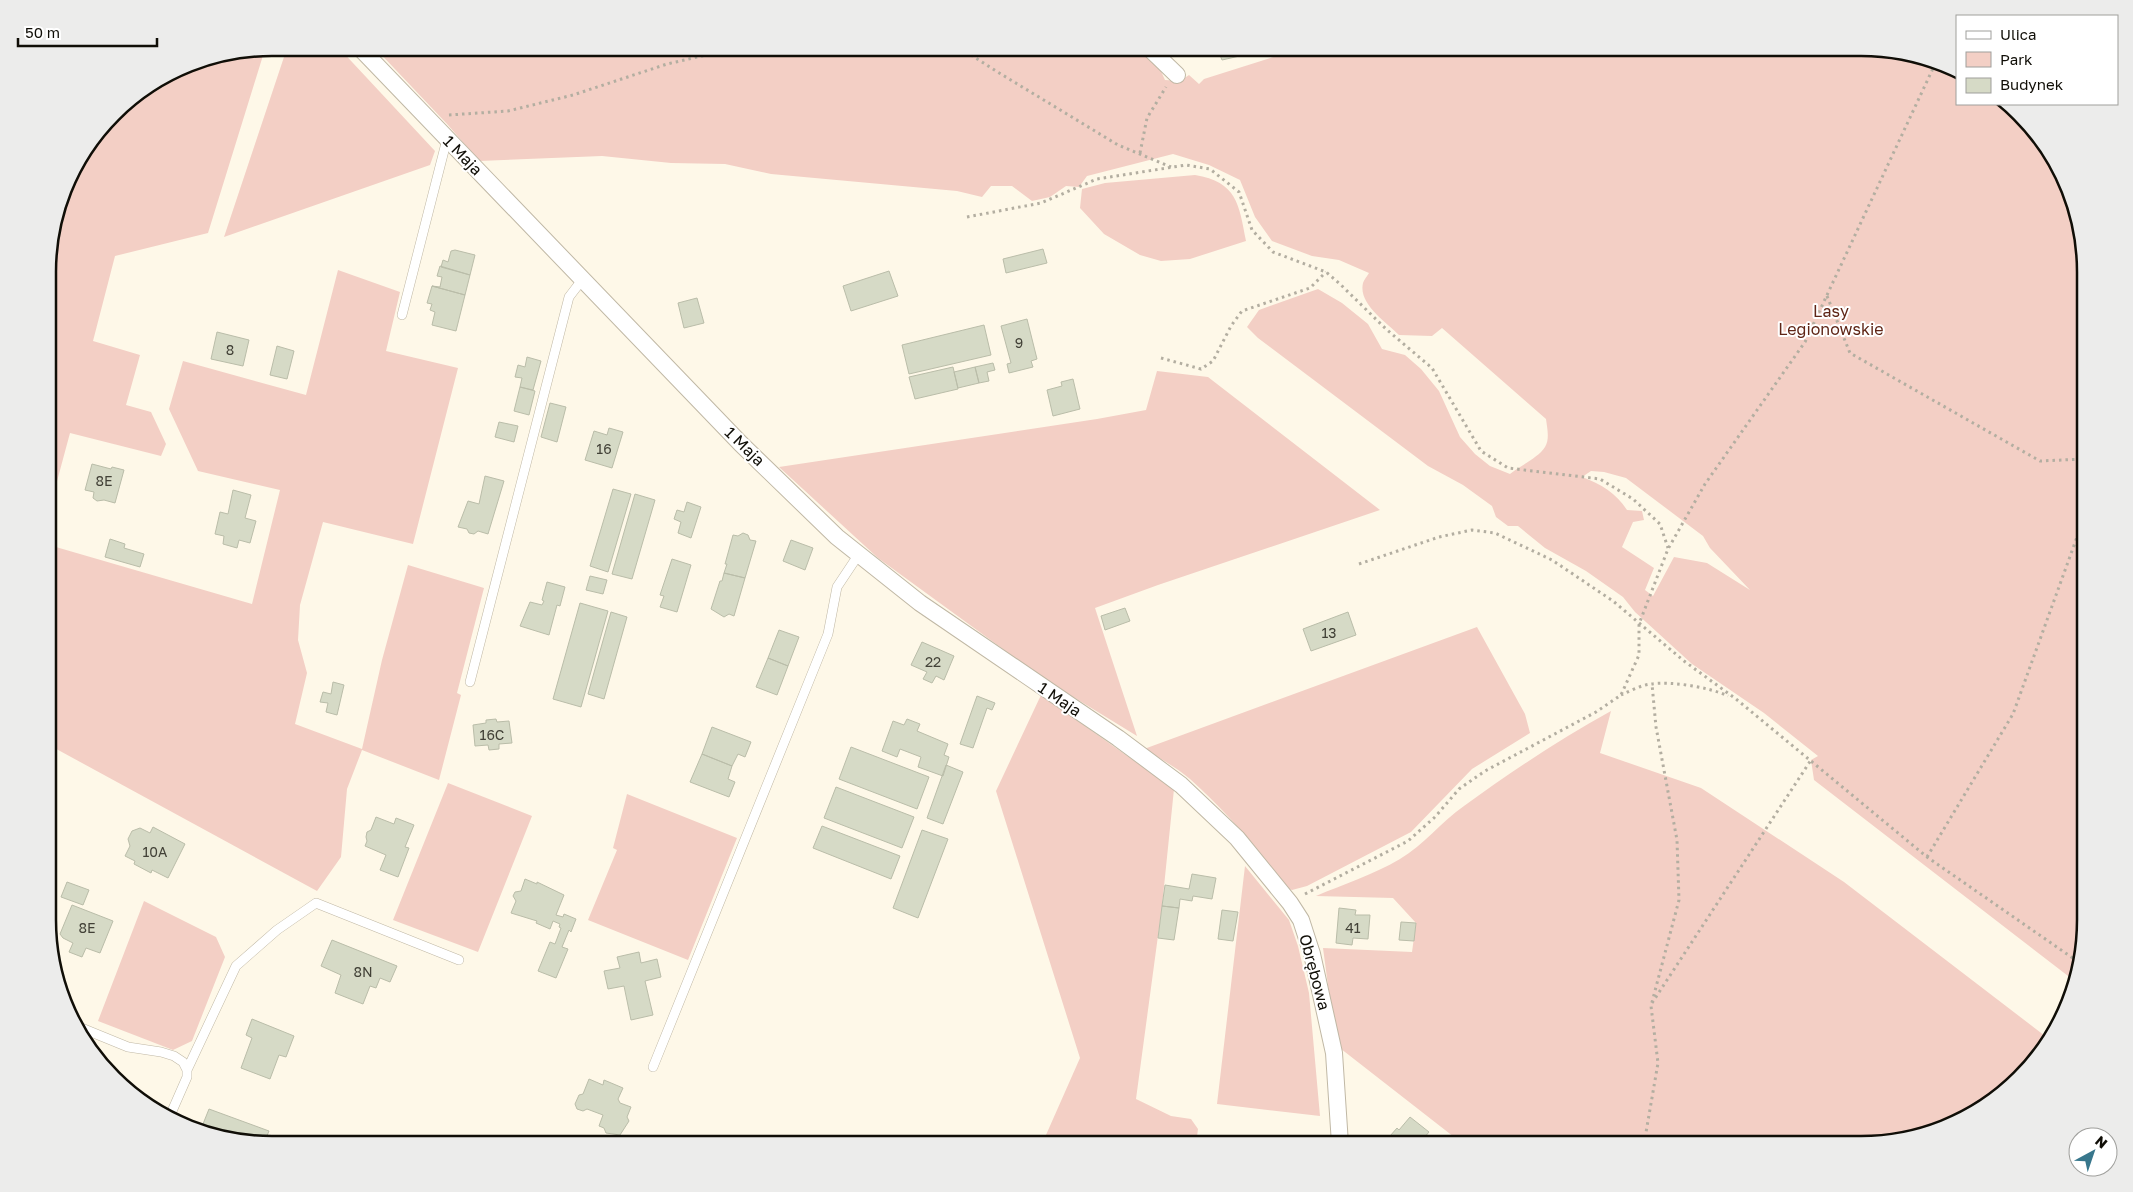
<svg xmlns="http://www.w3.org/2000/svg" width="2133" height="1192" font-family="'Golos Text',sans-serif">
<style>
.green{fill:#f3cfc5;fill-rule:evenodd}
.building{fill:#d6dac6;stroke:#babda9}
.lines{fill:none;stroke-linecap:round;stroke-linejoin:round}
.service-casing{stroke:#c0b8a5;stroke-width:10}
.minor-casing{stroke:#c0b8a5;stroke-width:18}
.path{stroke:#b3aea1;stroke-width:3;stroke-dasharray:2.5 4;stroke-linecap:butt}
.service{stroke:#fff;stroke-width:9}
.minor{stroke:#fff;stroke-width:16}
.labels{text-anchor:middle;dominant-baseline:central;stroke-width:4;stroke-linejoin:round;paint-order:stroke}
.number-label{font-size:14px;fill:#424137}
.street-label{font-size:16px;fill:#100e07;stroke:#fff}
.park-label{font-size:16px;fill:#5f2516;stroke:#fff}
.rim{fill:none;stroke:#100e07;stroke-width:2.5}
</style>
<rect width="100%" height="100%" fill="#fef8e8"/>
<path class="green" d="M287,48H339L435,151L430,165L224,237Z
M375,48H1146L1154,56L1165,80L1180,81L1189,75L1199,84L1204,79L1289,52L1292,48H1861L1919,55L1957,71V104H2001L2048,148L2074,200L2085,257V934L2072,979L1814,780L1811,760L1818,756L1764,713L1692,664L1635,612L1623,597L1586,571L1545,548L1518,526H1508L1496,517L1492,506L1463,485L1428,466L1258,338L1247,327L1259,310L1318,289L1342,303L1368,324L1382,349L1405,355L1421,369L1439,391L1460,437L1475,454L1490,466L1510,474C1521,465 1538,458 1545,447C1550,439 1547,427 1546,419L1442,328L1432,336L1399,335C1386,322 1358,304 1363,283C1364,280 1367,276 1369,273L1339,260L1312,256L1272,241L1255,217L1240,180L1209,165L1173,154L1087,176L1079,187L1066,186L1050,197L1032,201L1012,186H991L982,197L957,191L771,174L725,164L671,163L602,156L479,161L448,125ZM1591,471L1604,472L1626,478L1703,536L1710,548L1750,590L1707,563L1674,557L1653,596L1645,590L1654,568L1622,547L1633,522L1644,520L1642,511L1627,510C1616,493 1601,484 1582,477Z
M265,49L208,233L115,256L93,341L140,355L126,405L151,412L166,444L161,456L70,433L49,511V243L71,173L124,103L186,64Z
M1195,175C1237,182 1239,204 1246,241L1190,259L1161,261L1140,255L1104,234L1080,208L1082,189L1105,183Z
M338,270L400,292L386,351L458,368L413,544L323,522L300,605L298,640L307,673L295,724L362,749L382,660L408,565L484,588L457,693L461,695L439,780L362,750L347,789L341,857L317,891L49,745V545L252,604L280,490L198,471L169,409L183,361L306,395Z
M1157,371L1208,377L1380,510L1158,585L1095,608L1137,736L1044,679L878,558L779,467L1097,419L1146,410Z
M1477,627L1525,714L1530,733L1472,769L1411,832L1307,886L1292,890L1287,888C1258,849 1226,811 1190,779C1176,767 1159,758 1144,749Z
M1041,695L1174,789L1162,906L1136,1099L1171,1116L1191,1119L1198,1129L1196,1144H1042L1080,1058L996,791Z
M1611,711L1600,753L1701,788L1844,882L2049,1039L1985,1107L1933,1133L1875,1144H1463L1336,1045L1323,948L1412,952L1416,923L1393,898L1316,896C1344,884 1373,875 1400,859C1424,845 1441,822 1464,806C1511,772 1560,739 1611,711Z
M448,783L532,816L478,952L393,920Z
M627,794L737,838L688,960L588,920L617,850L613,848Z
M1245,866L1289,920L1298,946L1309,993L1320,1116L1217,1104Z
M144,901L216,937L225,957L192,1041L173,1050L98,1021Z"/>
<path class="building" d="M1220,48H1251L1244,55L1222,60L1218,50Z
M1043,249L1047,263L1006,273L1003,259Z
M455,250L475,255L470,275L441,267L443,260L448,262L451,251Z
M440,266L470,275L465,295L432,286L440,287L442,277L437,276Z
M889,271L898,296L851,311L843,286Z
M432,286L465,295L456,331L432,325L435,312L430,310L432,304L427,303Z
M697,298L704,323L684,328L678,303Z
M1027,319L1037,359L1031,361L1033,367L1009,373L1007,364L1011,363L1001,326Z
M984,325L991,355L909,374L902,345Z
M217,332L249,340L243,366L211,359Z
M277,346L294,351L287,379L270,375Z
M527,357L541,361L533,390L520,387L522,378L515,377L518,365L525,367Z
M993,363L995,370L987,372L989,381L979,383L975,367Z
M953,367L958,389L915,399L909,377Z
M975,367L979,383L958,388L954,372Z
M1073,379L1080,409L1053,416L1047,390L1062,386L1061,382Z
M520,387L535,391L529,415L514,411Z
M550,403L566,407L557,442L541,437Z
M499,422L518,426L514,442L495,437Z
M609,428L623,432L612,468L585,460L594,431L607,435Z
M92,464L111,469L112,467L124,470L115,503L104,500L97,501L93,498L94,492L85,490Z
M485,476L504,481L488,534L478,531L474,534L469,533L467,529L458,527L468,501L479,504Z
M613,489L631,494L608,572L590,566Z
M233,490L251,495L245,518L256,521L250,543L239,540L237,548L223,544L224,536L215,534L220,512L228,514Z
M635,494L655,500L632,579L612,574Z
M687,502L701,507L691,538L678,533L681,522L674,519L677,510L684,512Z
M743,533L748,535L750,540L756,541L745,578L724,573L727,564H725L733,535L738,536Z
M110,539L125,544L124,548L144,554L140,567L105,557Z
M791,540L813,548L805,570L783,561Z
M672,559L691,565L677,612L660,607L664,596L660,595Z
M724,573L745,578L734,616L729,614L724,617L711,609L720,581H722Z
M590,576L607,580L603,594L586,590Z
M547,582L565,587L560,606L557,605L549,635L520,626L530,602L542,605L544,601L542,600Z
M580,603L608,611L581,707L553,699Z
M1125,608L1130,621L1105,630L1101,616Z
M611,612L627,617L604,699L588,694Z
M1348,612L1356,635L1311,651L1303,629Z
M779,630L799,637L788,666L768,658Z
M922,642L954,656L944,680L936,676L932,683L923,679L927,672L911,665Z
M768,658L788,666L777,695L756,687Z
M333,682L344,685L337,715L326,712L328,703L320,702L323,692L331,694Z
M977,696L995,703L992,710L987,708L973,748L960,744Z
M496,719L497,722L509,721L512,743L499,744V749L489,750L488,745L475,746L473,725L486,723V720Z
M907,719L920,724L917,731L948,744L944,755L949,757L943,776L918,767L921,757L900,749L897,757L882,751L893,721L904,725Z
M712,727L751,742L745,757L738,754L732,766L702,754Z
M851,747L929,777L917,809L839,779Z
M702,754L732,766L728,779L735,782L729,797L690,782Z
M946,765L963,772L943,824L927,818Z
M836,787L914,817L902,848L824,818Z
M376,817L394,824L396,818L414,825L405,847L409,848L398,877L380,870L386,855L365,846L367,841L366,837L367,832L371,830Z
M822,826L900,856L891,879L813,848Z
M153,827L185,844L168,878L152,870L151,873L134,864L135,861L125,856L130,846L128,839L132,831L140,828L150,833Z
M922,830L948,839L918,918L893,908Z
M1192,874L1216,878L1212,899L1193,896L1192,901L1180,899L1179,908L1162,906L1165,885L1189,889Z
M525,879L537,884V882L564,895L556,915L563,917L564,914L576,919L571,932L569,930L562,947L568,949L556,978L538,971L550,942L555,944L561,928L559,927L560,924L553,921L550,929L536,923L537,921L511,913L516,901L513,896L515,892L521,891Z
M67,882L89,890L83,905L61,897Z
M72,905L113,921L100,953L86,948L82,957L69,952L73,943L63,938L60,934Z
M1162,906L1179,908L1174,940L1158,938Z
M1339,908L1356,910L1355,915H1370L1368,939L1353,938L1352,945L1336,943Z
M1222,910L1238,912L1233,941L1218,939Z
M1401,922L1416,923L1414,941L1399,940Z
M332,940L397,966L390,982L380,978L376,988L370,986L363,1004L335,993L341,975L321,966Z
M639,952L641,963L657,959L661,977L645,981L653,1015L631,1020L624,986L608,989L604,971L620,968L617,957Z
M252,1019L294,1036L286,1057L279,1055L270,1079L241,1068L252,1038L246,1035Z
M589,1079L603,1085L604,1080L623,1088L618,1099L620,1103L631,1107L627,1117L629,1121L620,1135L606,1133L604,1128L599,1126L603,1115L587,1109L583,1111L577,1109L575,1104L579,1095L583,1094Z
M209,1109L269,1131L264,1143L227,1139L201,1129Z
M1410,1117L1429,1132L1419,1144H1383L1397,1128L1399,1130Z"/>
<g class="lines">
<defs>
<path id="service" d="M402,315L447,139
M470,682L569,297L582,280
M79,1027L128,1047L161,1052L174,1056L183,1062L187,1070V1077L169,1118
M653,1067L828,634L837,587L859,554
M187,1070L236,966L277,930L316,903L459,960"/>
<path id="minor" d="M360,48L741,444L837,537L920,603L1118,738L1181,785L1237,838L1290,903L1301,920L1312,954L1334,1053L1340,1144
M1149,48L1177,75"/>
</defs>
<use href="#service" class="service-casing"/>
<use href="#minor" class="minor-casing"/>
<path class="path" d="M960,48L996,71L1118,145L1171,167
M449,115L508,111L573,95L667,64L737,48
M1140,153L1147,118L1166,87
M967,217L1041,203L1097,179L1186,165L1210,169L1239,192L1252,230L1273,252L1326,272L1340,284L1386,329L1432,368L1481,451L1508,468L1600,479L1633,499L1660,524L1668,548
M1827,296L1850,353L2040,461L2085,459
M1161,358L1201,369L1213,361L1231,326L1242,311L1310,288L1326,272
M1359,564L1439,537L1472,530L1495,533L1552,560L1613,601L1684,661L1736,699L1927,857L2077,961
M1621,695C1630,691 1641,685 1651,684C1671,681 1709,687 1728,696
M1927,857L2013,714L2085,515
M1305,894L1408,841L1435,817L1459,789L1485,771L1596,712L1621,695L1639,655V624L1668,549L1705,484L1805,342L1936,62
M1652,1003L1811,760
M1644,1144L1658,1063L1651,1006L1679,900L1677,840L1656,727L1652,684"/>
<use href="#service" class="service"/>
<use href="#minor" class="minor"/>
</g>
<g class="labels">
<g class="number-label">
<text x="1019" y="342">9</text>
<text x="230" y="349">8</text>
<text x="604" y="448">16</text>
<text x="104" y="480">8E</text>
<text x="1329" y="632">13</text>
<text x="933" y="661">22</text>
<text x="492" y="734">16C</text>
<text x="155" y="851">10A</text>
<text x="87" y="927">8E</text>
<text x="1353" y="927">41</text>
<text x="363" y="971">8N</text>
</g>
<g class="street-label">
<text transform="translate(463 155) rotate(46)">1 Maja</text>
<text transform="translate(745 446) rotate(44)">1 Maja</text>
<text transform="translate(1060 699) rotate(34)">1 Maja</text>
<text transform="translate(1315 972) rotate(75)">Obrębowa</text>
</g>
<g class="park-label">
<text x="1831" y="311">Lasy<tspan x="1831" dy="18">Legionowskie</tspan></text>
</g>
</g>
<path d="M0 0H2133V1192H0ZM272 56H1861A216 216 0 0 1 2077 272V920A216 216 0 0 1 1861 1136H272A216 216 0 0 1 56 920V272A216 216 0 0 1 272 56Z" fill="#ececeb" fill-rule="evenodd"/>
<path class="rim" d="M272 56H1861A216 216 0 0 1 2077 272V920A216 216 0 0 1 1861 1136H272A216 216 0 0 1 56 920V272A216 216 0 0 1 272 56Z"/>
<rect x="1956" y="15" width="162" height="90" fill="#ffffff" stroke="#9f9f9c"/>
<rect x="1966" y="31" width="25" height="8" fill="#ffffff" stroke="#9f9f9c"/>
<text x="2000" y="40" font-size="15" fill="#100e07">Ulica</text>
<rect x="1966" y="52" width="25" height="15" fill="#f3cfc5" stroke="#9f9f9c"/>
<text x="2000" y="65" font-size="15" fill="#100e07">Park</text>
<rect x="1966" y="78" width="25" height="15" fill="#d6dac6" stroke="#9f9f9c"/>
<text x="2000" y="90" font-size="15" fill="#100e07">Budynek</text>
<g transform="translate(2093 1152) rotate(40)"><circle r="24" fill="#ffffff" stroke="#9f9f9c"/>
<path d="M0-4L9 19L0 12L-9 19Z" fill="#38778c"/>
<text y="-8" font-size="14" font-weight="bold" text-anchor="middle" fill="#100e07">N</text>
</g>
<path d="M18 38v8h139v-8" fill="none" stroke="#100e07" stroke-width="2.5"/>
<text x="25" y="38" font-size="15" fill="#100e07" stroke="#ffffff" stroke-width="4" paint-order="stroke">50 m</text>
</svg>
